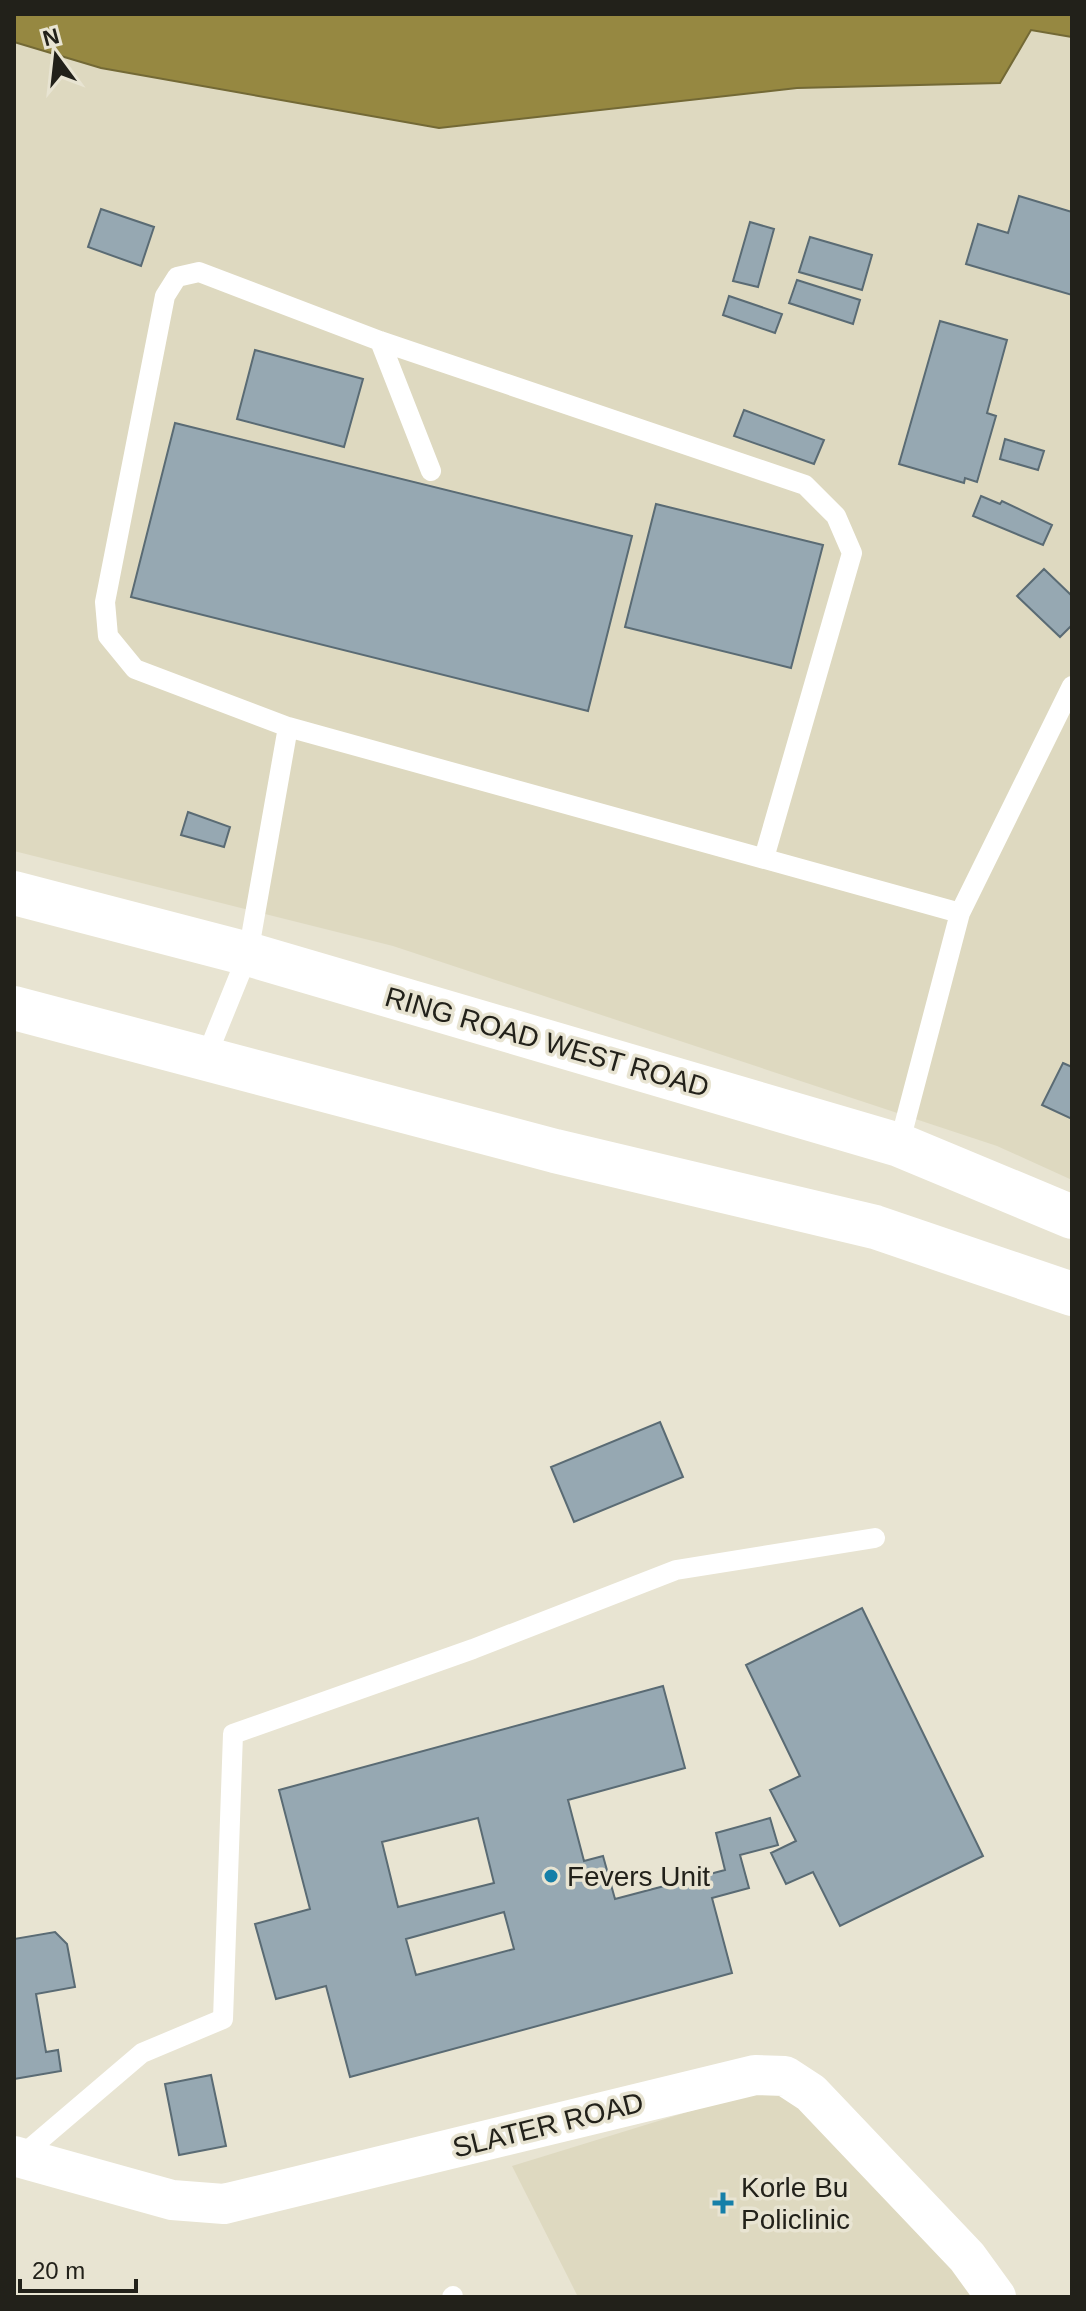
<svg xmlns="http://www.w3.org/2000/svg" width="1086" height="2311" font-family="Arial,sans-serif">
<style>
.built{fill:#ded9c0}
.water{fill:#968841;stroke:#736935;stroke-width:2}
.building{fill:#96a8b2;stroke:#5a6b74;stroke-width:2;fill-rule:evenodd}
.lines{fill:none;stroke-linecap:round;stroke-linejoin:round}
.service{stroke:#fff;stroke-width:20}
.minor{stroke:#fff;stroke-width:40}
.primary{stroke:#fff;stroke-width:44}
.poi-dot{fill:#157fa8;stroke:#e8e4d2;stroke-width:3}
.labels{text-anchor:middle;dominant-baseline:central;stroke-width:7;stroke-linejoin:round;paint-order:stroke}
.street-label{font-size:28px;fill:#22211a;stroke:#e8e4d2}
.poi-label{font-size:28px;fill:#22211a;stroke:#e8e4d2;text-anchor:start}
</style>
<rect width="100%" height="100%" fill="#e8e4d2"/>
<path class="built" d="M1031,29L1072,37V1180L997,1146L393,946L14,851V42L101,68L797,88L1000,83Z
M772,2086L961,2241L997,2297H578L512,2166Z"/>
<path class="water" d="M14,14H1072V37L1031,30L1000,83L797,88L439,128L101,68L14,42Z"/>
<path class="building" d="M1019,196L1072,212V295L966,264L978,224L1008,233Z
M101,209L154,227L141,266L88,247Z
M750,222L774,229L758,287L733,281Z
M810,237L872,255L862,290L799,272Z
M797,280L860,300L853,324L789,303Z
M729,296L782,314L775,333L723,315Z
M940,321L1007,340L987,413L996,416L977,482L965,478L964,483L899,464Z
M255,350L363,379L344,447L237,419Z
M744,410L824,440L814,464L734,436Z
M175,423L632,536L588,711L131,597Z
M1005,439L1044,451L1038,470L1000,459Z
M981,496L1000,504L1002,501L1052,525L1043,545L973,516Z
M656,504L823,545L791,668L625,627Z
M1044,569L1072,596V625L1060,637L1017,596Z
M188,812L230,827L224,847L181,835Z
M1063,1063L1072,1067V1119L1042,1105Z
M660,1422L683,1477L574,1522L551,1467Z
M862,1608L983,1856L840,1926L813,1872L786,1884L771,1853L796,1841L770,1790L800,1776L746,1665Z
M663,1686L685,1768L568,1800L584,1861L603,1856L615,1899L725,1870L716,1833L770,1818L778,1845L740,1855L749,1888L712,1898L732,1973L350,2077L326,1986L276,1999L255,1924L310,1909L279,1790ZM478,1818L494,1883L398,1907L382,1842ZM504,1912L514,1949L416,1975L406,1939Z
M55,1932L67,1944L75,1987L36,1994L46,2052L58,2050L61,2071L14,2079V1939Z
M211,2075L226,2146L179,2155L165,2084Z"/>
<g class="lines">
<path class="service" d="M380,341L431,471
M764,858L852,553L836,516L805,485L380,341L199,272L177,277L165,296L105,602L108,636L135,669L288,727L960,913
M205,1060L248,954L288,727
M899,1145L960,913L1072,686
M20,2157L142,2053L223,2019L233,1734L473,1649L676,1570L875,1538
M452,2297L453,2296"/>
<path class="minor" d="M14,2156L172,2200L224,2204L755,2075L785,2076L811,2093L967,2257L996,2297"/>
<path class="primary" d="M14,893L248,954L899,1145L1072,1217
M14,1008L555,1151L875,1227L1072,1294"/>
</g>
<g class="poi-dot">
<circle cx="551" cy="1876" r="8"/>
<path d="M719 2191h8v8h8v8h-8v8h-8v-8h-8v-8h8z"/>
</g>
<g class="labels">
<g class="street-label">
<text transform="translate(547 1042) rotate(16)">RING ROAD WEST ROAD</text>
<text transform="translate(548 2125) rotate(-14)">SLATER ROAD</text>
</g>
<g class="poi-label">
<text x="567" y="1876">Fevers Unit</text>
<text x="741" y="2187">Korle Bu<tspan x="741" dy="32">Policlinic</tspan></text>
</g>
</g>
<rect width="1086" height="2311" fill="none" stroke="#22211a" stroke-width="32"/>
<g transform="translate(56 56) rotate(345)" stroke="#e8e4d2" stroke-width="6" paint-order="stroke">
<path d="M0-6L14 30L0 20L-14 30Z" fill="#22211a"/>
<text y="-12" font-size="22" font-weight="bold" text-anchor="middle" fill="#22211a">N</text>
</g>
<path d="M20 2279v12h116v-12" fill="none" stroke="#22211a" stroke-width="4"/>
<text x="32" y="2279" font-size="24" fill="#22211a" stroke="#e8e4d2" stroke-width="6" paint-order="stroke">20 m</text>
</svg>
